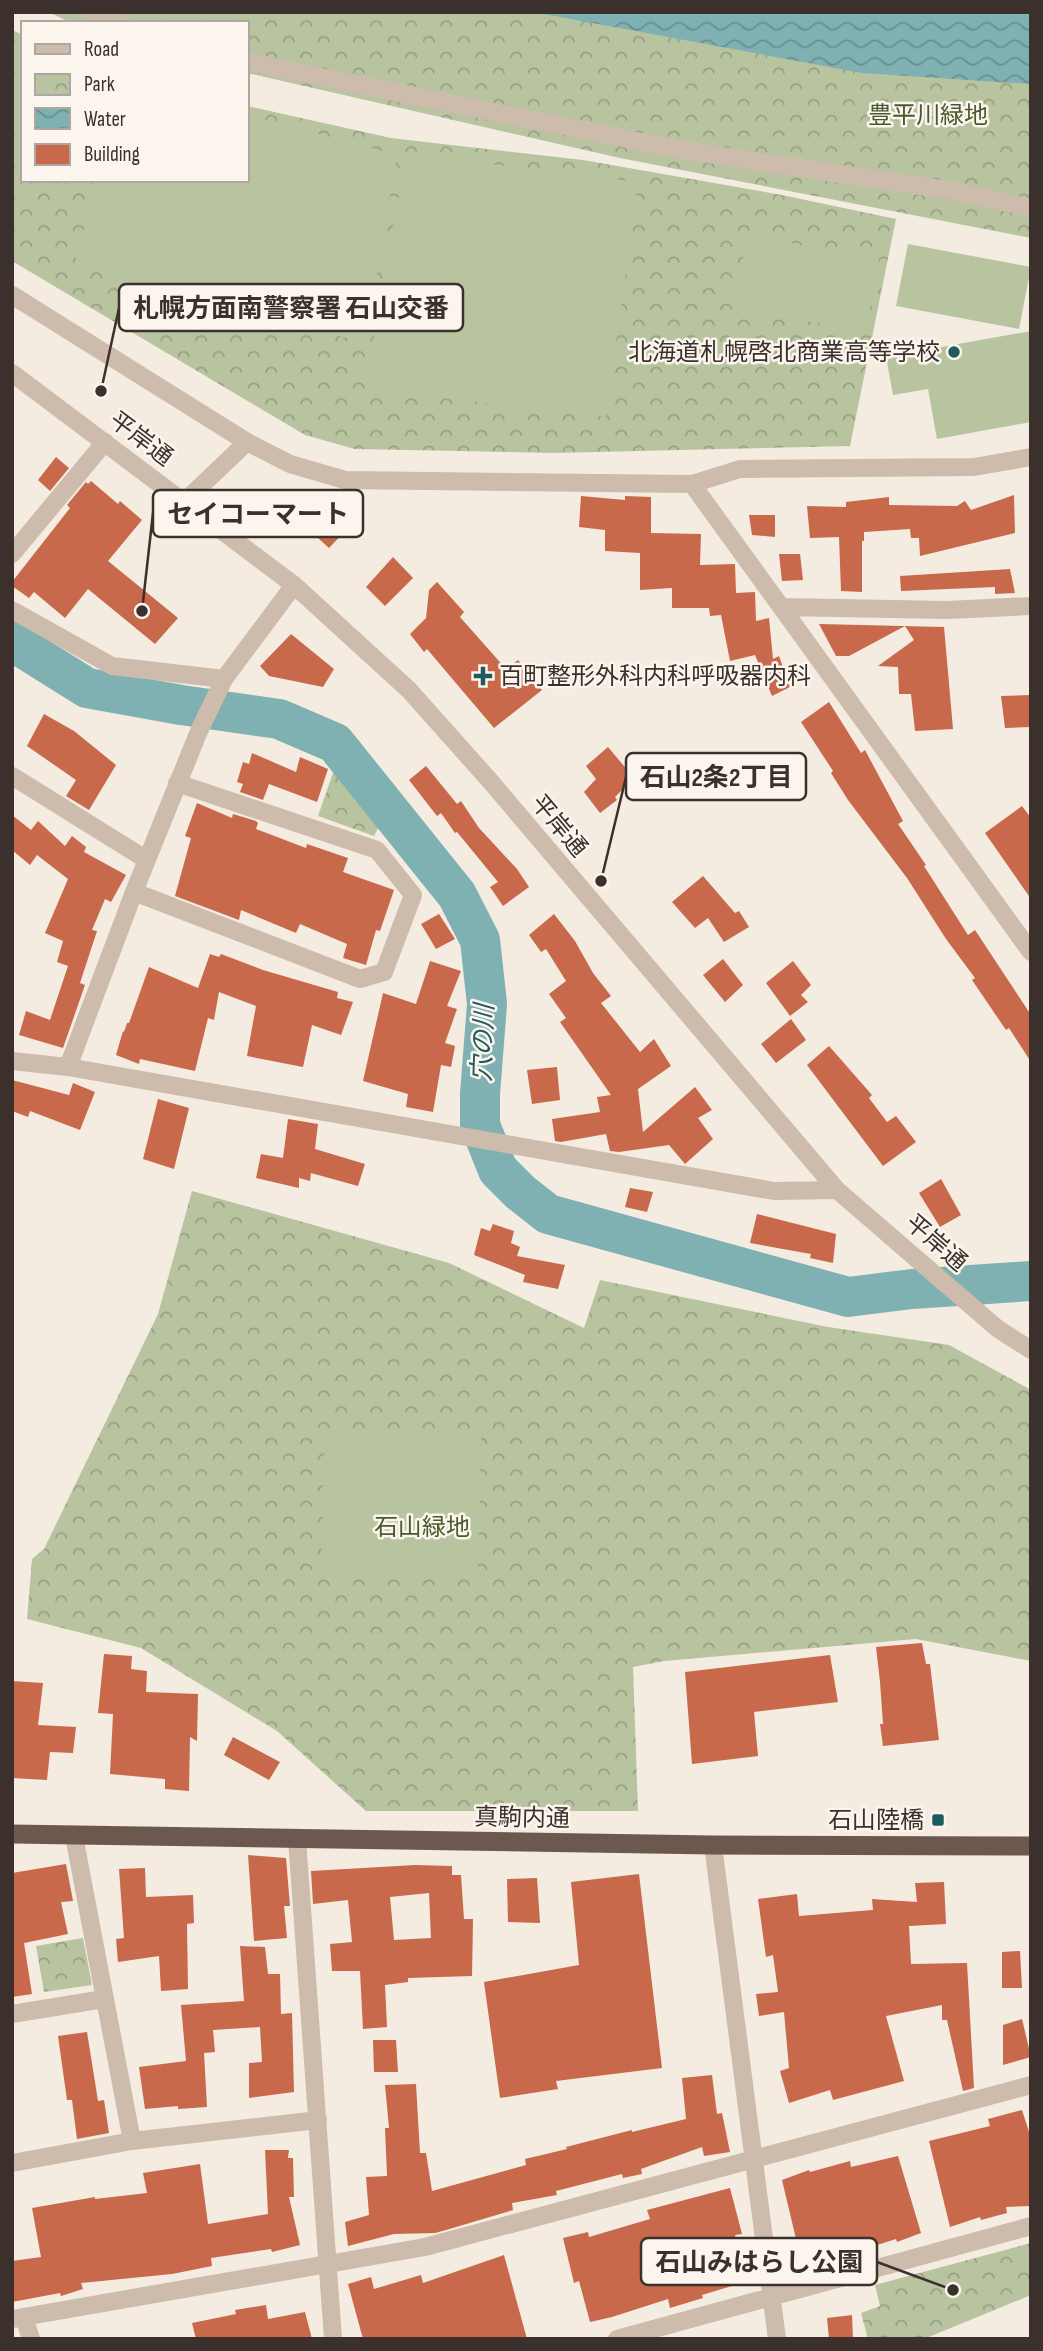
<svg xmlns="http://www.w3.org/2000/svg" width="1043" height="2351" font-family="'Sofia Sans Condensed','Noto Sans JP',sans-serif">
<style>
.park{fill:url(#park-crowns)}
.garden{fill:#b8c4a0}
.water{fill:url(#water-waves)}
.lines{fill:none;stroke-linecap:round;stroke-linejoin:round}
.river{stroke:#7fb0b2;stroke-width:40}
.building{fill:#c8694b;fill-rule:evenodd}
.minor{stroke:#cdbbac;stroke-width:18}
.tertiary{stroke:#cdbbac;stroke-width:18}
.trunk{stroke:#6c584f;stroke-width:19}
.poi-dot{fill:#1f5a5e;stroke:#fbf5ee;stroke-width:2.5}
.labels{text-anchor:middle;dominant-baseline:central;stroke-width:5;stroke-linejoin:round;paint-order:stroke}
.park-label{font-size:24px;fill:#4a5a2e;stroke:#fbf5ee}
.poi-label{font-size:24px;fill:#3b302b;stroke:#fbf5ee;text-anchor:end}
.street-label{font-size:24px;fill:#3b302b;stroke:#fbf5ee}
.water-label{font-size:26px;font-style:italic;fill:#1f5a5e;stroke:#fbf5ee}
.leader{fill:none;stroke:#3b302b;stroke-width:2.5}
.callout-dot{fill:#3b302b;stroke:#fbf5ee;stroke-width:2.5}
.callout{fill:#fbf5ee;stroke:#3b302b;stroke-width:2.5}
.callout-label{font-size:26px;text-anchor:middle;font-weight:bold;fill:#3b302b}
</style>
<defs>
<pattern id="park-crowns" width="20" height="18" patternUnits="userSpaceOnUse" patternTransform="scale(1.75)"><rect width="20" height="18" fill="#b8c4a0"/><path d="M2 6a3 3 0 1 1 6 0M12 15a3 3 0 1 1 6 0" fill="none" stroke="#97a083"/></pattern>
<pattern id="water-waves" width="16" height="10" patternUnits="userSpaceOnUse" patternTransform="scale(1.75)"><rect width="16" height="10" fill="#7fb0b2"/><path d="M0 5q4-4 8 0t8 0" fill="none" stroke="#699091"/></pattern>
</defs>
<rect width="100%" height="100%" fill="#f4ebe1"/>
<path class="park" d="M49,12H1031V238L620,158L247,73V23H71Z
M12,30L23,35V180H247V106L391,138L583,160L782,195L896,219L850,446L554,453L355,449L305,435L12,261Z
M334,770L379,826L374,836L318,816Z
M192,1191L449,1263L584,1328L600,1280L828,1327L949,1345L1031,1390V1661L916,1639L664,1661L633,1667L638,1811H366L277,1731L141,1648L27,1619L32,1559L44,1549L158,1314Z
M83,1938L92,1985L44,1992L36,1946Z
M1031,2243V2295L924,2339H868L861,2313L880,2306L875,2285Z"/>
<path class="garden" d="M247,115L397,155L365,343L74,265L97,180H247Z
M406,154L638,182L606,417L366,389Z
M747,235L879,259L866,332L734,308Z
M908,244L1031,267L1019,329L896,306Z
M1031,331V422L937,439L928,389L893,395L886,357Z
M325,1432L481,1435L478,1571L321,1569Z"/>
<path class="water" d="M533,12H1031V84L862,73Z"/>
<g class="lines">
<path class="river" d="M12,641L87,688L181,705L279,719L335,743L457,895L480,940L487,1004L480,1094V1125L498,1170L520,1192L548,1214L848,1297L912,1289L1031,1281"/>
</g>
<path class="building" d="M56,457L69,468L50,491L38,480Z
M91,481L118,504L120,501L142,520L108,561L178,618L155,644L88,589L65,618L34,592L29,598L12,586V582L70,508L67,505L86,482L88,484Z
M1014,495L1015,533L920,556L919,538H911L910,529L864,532V541H862V592L841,591L839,537L810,538L807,506L846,507V502L889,497V505L957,506L965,501L971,510Z
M317,496L350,526L329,548L297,519Z
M581,496L625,500V496L651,497V533L701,534L700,565L735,564L736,593L755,592L756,621L769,618L773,659L779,656L790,687L772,696L755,655L730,661L721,615L710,616L709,608H672V588L640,590V553L605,551V530L579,527Z
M749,515H775V537L752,535Z
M779,554H800L803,580L782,581Z
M393,557L413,578L385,606L366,587Z
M1010,569L1015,593L995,594V587L901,591L900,576Z
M437,582L464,612L460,617L506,669L518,660L542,690L494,728L427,649L424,652L410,634L426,618L429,590Z
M819,624L944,627L953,729L915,731L911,694H899L898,667L878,666L914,640L905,626L849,656H836Z
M291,634L334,669L323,687L269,676L260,666Z
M1031,695V727L1005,728L1001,696Z
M829,702L861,753L865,750L903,821L898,824L926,865L924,866L968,935L975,930L1031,1015V1062L1009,1028L1006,1030L972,980L975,978L946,939L907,878L848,800L831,773L833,771L801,722Z
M44,714L74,731L116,765L89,810L66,796L76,780L27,746Z
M608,747L634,778L615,797L617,800L600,813L584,792L596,779L586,766Z
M252,753L296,772L300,757L328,769L317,802L269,784L263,800L240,792L243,784L237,782L243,762L249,764Z
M426,766L457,804L461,801L479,828L517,869L529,887L503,906L490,887L498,882L457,832L455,833L441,813L437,816L409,780Z
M197,803L232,818L233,814L256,821L258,823L256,829L306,848L307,844L348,858L343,872L394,890L380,931L376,930L366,965L343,958L347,944L300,924L296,933L241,910L239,920L175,896L191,838L185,836Z
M1022,806L1031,818V899L985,833Z
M12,815L31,830L38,821L65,846L72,836L86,847L84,852L126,875L111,902L105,899L92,930L97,931L80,983L85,985L63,1048L19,1035L26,1011L50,1020L68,966L57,962L63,941L45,933L68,879L37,855L30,865L12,850Z
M703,876L735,913L739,911L749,927L724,942L708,918L695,928L672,902Z
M439,914L455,939L436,949L421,924Z
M554,914L575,941L593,973L611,996L601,1003L640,1052L654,1039L671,1066L638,1089L643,1132L695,1087L712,1110L698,1118L713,1139L685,1164L669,1145L619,1152L610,1151L606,1134L561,1142L555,1141L552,1119L600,1112L597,1097L611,1095L560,1022L566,1018L549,994L566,981L546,949L541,952L529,935Z
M210,954L219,957L221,954L263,970L338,992L337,998L353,1002L341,1035L312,1025L303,1067L247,1056L256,1006L219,992L214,1020L208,1018L195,1071L140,1059L139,1064L116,1055L123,1031L124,1032L127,1023H129L149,967L198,988Z
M723,959L743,985L725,1002L703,975Z
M430,961L461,971L447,1006L457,1009L445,1043L455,1046L451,1067L441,1065L433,1112L406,1107L408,1094L363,1081L383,993L416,1004Z
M793,961L811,985L801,995L808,1002L790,1016L766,983Z
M791,1019L806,1040L776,1063L761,1044Z
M829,1046L872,1095L869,1098L887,1122L896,1116L916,1142L883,1166L807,1065Z
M557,1067L560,1100L532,1104L527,1070Z
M12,1080L69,1095L73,1083L95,1092L80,1130L30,1111L28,1117L12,1111Z
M158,1099L189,1108L174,1169L143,1159Z
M288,1119L318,1124L315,1149L365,1164L358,1186L311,1173L310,1181L299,1178V1188L256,1178L261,1154L283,1158Z
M941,1179L961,1215L940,1227L919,1193Z
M630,1188L653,1192L647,1212L625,1207Z
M757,1214L836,1234L833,1263L810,1258L811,1254L750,1243Z
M493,1224L514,1231L511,1243L520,1247L517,1256L565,1265L558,1289L523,1282L525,1275L474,1255L481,1228L490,1231Z
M922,1643L926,1664H930L939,1740L883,1746L880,1724H883L880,1682L876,1647Z
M104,1654L132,1656L131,1669L147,1671L146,1692L198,1694L197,1741L190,1737L189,1791L165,1789V1779L110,1774L113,1714L98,1713Z
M830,1655L838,1702L754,1712L758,1756L692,1764L685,1672Z
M12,1681L43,1683L38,1725L76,1727L73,1753L50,1752L47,1780L12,1778Z
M233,1737L280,1762L269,1780L224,1755Z
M248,1855L286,1858L290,1906H284L287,1938L254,1941Z
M66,1864L73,1901L61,1902L68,1934L24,1943L32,1994L12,1997V1873Z
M415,1865L452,1866V1875H461L464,1919H473L472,1976L408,1978V1982L385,1985L387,2027L363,2029L360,1971H332L330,1944L352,1942L348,1900L313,1904L311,1871ZM429,1893L431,1938L394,1940L390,1897Z
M145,1868L146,1897L193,1895L194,1923L187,1924L188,1989L161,1991L159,1956L118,1962L116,1939L124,1938L119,1869Z
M639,1874L662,2068L556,2081L558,2089L500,2098L484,1982L579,1965L571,1882Z
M537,1878L540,1923L508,1922L507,1879Z
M944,1882L946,1924L909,1926L911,1964L967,1963L974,2088L963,2091L947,2020H942V2005L886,2016L904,2081L833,2100L830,2090L789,2103L780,2071L789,2068L784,2012L759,2016L756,1994L778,1992L773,1955L766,1957L758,1899L797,1894L799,1916L873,1910L872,1899L917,1902L915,1883Z
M240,1946L265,1947L268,1974H280L281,2014L292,2013L294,2092L249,2098V2063L262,2062L260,2027L213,2030L215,2052L204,2053L207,2107L178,2109V2106L145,2109L139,2067L186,2061L181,2005L244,2001Z
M1020,1951L1022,1988H1002V1952Z
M1022,2019L1031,2057L1003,2065V2025Z
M87,2032L98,2101L104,2100L109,2133L77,2139L72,2100H67L58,2036Z
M373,2040H396L398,2072H374Z
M712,2075L717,2114L722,2113L730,2152L704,2156L702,2147L641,2169L642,2174L623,2178L622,2174L556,2191L557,2195L512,2203L513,2210L446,2230L435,2233L394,2234L348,2246L345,2222L369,2215L366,2177L387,2176L385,2128H389L385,2085L416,2084L420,2153H426L432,2191L526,2165L525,2159L567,2149L566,2147L632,2130V2132L686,2119L682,2078Z
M1022,2110L1031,2138V2206L1006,2207L1007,2213L981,2220L980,2217L950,2227L929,2141L990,2126L988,2119Z
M265,2150H289L288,2158H293L294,2197H289L300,2245L272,2252L271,2249L211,2258L212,2266L172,2274L81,2283L83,2289L61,2296L60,2293L12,2302V2261L41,2257L32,2208L95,2197V2199L147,2193L143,2173L200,2164L208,2224L268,2214Z
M898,2156L921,2233L897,2242L896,2239L849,2254L802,2264L782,2180L809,2170L810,2172L850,2161L851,2167Z
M730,2188L742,2234L735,2235L745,2282L702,2295L703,2298L670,2308L668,2299L612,2317L590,2322L579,2281L574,2283L563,2238L588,2232L589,2237L650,2219L647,2210Z
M504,2255L527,2339H363L348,2284L371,2277L374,2289L421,2275L423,2283Z
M266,2305L268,2319L305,2312L312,2339H196L192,2323L236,2314L235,2310Z
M852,2315L853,2339H829L827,2318Z"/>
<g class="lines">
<path class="minor" d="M91,12L117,23
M247,60L271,67L682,150L954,191L1031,208
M12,295L247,442L290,464L345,480L692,484L740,469L974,467L1031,457
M692,484L1031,952
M184,502L247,442
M12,554L105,442
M783,607L947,610L1031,606
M12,610L112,666L224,679
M12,776L147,860
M134,892L360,979L384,972L413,895L377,850L177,783
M12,1061L68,1067L774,1191L837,1190
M68,1067L134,892L199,731L224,679L294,585
M74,1836L132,2141
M297,1839L333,2339
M713,1845L777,2339
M12,2014L104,1999
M12,2163L132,2141L318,2120
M24,2317L31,2339
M12,2319L425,2247L1031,2085
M617,2339L1031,2226"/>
<path class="tertiary" d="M12,373L294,585L409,690L491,782L837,1190L998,1329L1031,1350"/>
<path class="trunk" d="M12,1834L713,1845L1031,1846"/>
</g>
<g class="poi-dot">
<circle cx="954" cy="352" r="7"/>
<path d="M479.5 665.5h7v7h7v7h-7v7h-7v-7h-7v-7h7z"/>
<rect x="931" y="1813" width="14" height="14" rx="3.5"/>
</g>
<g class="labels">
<g class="park-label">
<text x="928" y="115">豊平川緑地</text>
<text x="422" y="1527">石山緑地</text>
</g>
<g class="poi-label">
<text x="940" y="352">北海道札幌啓北商業高等学校</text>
<text x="499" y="676" text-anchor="start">百町整形外科内科呼吸器内科</text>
<text x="924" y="1820">石山陸橋</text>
</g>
<g class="street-label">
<text transform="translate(141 439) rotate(37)">平岸通</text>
<text transform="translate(559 826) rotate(50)">平岸通</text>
<text transform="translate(936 1243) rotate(41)">平岸通</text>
<text transform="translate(522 1818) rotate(1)">真駒内通</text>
</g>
<g class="water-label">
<text transform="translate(484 1043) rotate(-88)">穴の川</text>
</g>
</g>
<path class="leader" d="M101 391L119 308M142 611L153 513M601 881L626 777M953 2290L877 2262"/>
<g class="callout-dot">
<circle cx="101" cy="391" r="7"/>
<circle cx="142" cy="611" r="7"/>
<circle cx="601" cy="881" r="7"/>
<circle cx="953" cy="2290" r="7"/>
</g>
<g class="callout">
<rect x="119" y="284" width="344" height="47" rx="7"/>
<rect x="153" y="490" width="210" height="47" rx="7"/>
<rect x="626" y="753" width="180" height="47" rx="7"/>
<rect x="641" y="2238" width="236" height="47" rx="7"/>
</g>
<g class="callout-label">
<text x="291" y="317">札幌方面南警察署 石山交番</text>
<text x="258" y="523">セイコーマート</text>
<text x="716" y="786">石山2条2丁目</text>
<text x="759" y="2271">石山みはらし公園</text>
</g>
<rect width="1043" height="2351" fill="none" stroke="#3b302b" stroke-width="28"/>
<rect x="21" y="21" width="228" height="161" fill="#fbf5ee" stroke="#aea6a0" stroke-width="2"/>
<rect x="35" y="44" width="35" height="10" fill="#cdbbac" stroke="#aea6a0" stroke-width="2"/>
<text x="84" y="56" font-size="21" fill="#3b302b">Road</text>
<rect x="35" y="74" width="35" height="21" fill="url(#park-crowns)" stroke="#aea6a0" stroke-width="2"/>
<text x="84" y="91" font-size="21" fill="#3b302b">Park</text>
<rect x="35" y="108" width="35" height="21" fill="url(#water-waves)" stroke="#aea6a0" stroke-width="2"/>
<text x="84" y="126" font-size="21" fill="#3b302b">Water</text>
<rect x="35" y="144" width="35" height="21" fill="#c8694b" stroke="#aea6a0" stroke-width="2"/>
<text x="84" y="161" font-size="21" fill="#3b302b">Building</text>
</svg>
